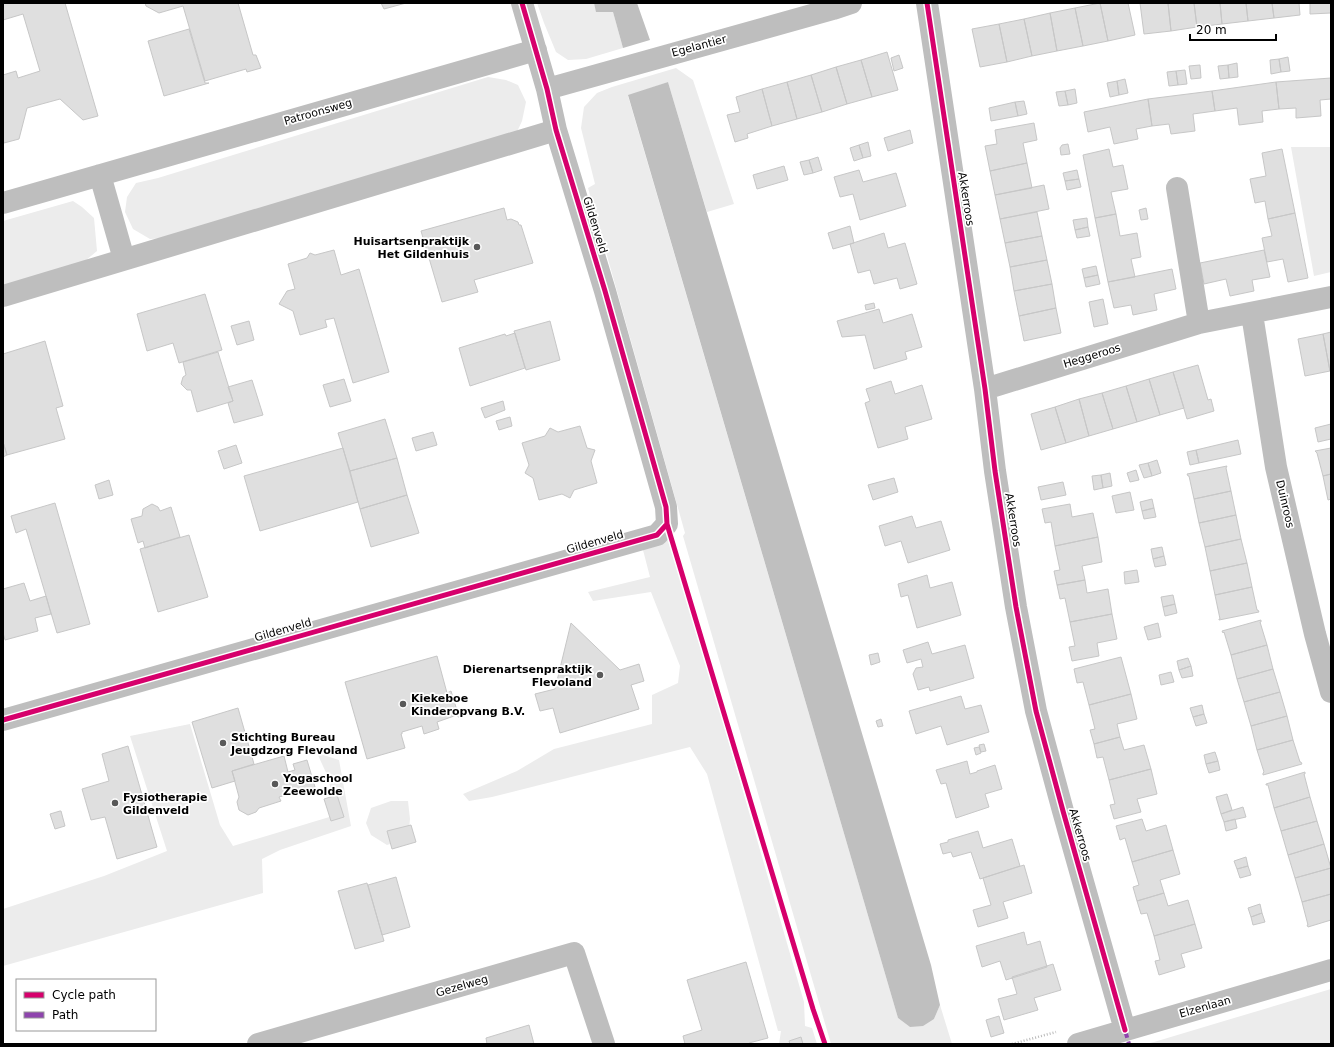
<svg xmlns="http://www.w3.org/2000/svg" width="1334" height="1047" font-family="'DejaVu Sans',sans-serif">
<style>
.green{fill:#ececec}
.water{fill:#bfbfbf}
.building{fill:#dfdfdf;stroke:#c7c7c7}
.lines{fill:none;stroke-linecap:round;stroke-linejoin:round}
.path{stroke:#b9b9b9;stroke-width:2.5;stroke-dasharray:1 2;stroke-linecap:butt}
.minor{stroke:#bebebe;stroke-width:22}
.quiet{stroke:#8e44ad;stroke-width:4;stroke-dasharray:8 4;stroke-linecap:butt}
.cycleway-casing{stroke:#fff;stroke-width:8}
.cycleway{stroke:#d6006c;stroke-width:5}
.poi-dot{fill:#595959;stroke:#fff;stroke-width:1.5}
.labels{text-anchor:middle;dominant-baseline:central;stroke-width:3.5;stroke-linejoin:round;paint-order:stroke}
.street-label{font-size:11px;fill:#000;stroke:#fff}
.poi-label{font-size:11px;font-weight:bold;fill:#000;stroke:#fff;text-anchor:start}
</style>
<rect width="100%" height="100%" fill="#fff"/>
<path class="green" d="M537,3H594L597,12H613L623,48L586,59L568,60L556,52L544,23Z
M676,68L693,80L734,204L707,212L668,82L628,96L898,1018L910,1027L934,1019L940,1005L952,1044H831L683,536L685,533L588,188L595,184L581,128L584,107L597,93L612,87Z
M488,77L506,80L518,85L526,102L522,121L516,134L166,238L150,239L133,229L125,212L127,197L136,183L158,178Z
M1291,147H1331V272L1314,276Z
M73,201L82,207L94,218L97,251L85,261L3,286V221Z
M668,539L679,570L804,1002L805,1026L812,1028L817,1044H779L781,1031H778L707,774L690,747L492,797L469,801L463,794L517,771L554,749L652,724V695L678,683L680,666L651,592L593,601L588,592L650,577L643,550Z
M190,724L220,825L233,846L336,815L328,777L317,753L339,760L351,826L280,850L262,859L263,893L3,966V909L104,876L167,851L130,736Z
M391,801H408L410,819L408,838L387,845L371,835L366,823L371,808Z
M1331,989V1044H1145L1154,1042Z"/>
<path class="water" d="M594,3H637L650,40L623,48L613,12H596Z
M668,82L931,965L940,1005L934,1019L923,1026L910,1027L898,1018L628,95Z"/>
<path class="building" d="M3,3H65L98,116L83,120L60,99L27,108L19,139L4,143L3,139V75L16,71L18,78L40,71L23,14L3,20Z
M145,3H238L253,55H256L261,68L247,72L246,69L205,81L183,6L159,13L146,6Z
M381,3H406L384,9Z
M1100,3H1128L1135,35L1108,41Z
M1100,3L1108,41L1083,46L1075,8Z
M1140,3H1168L1171,31L1144,34Z
M1168,3H1194L1197,27L1171,31Z
M1194,3H1220L1222,24L1197,27Z
M1220,3H1246L1248,21L1222,24Z
M1246,3H1272L1274,18L1248,21Z
M1272,3H1299L1300,15L1274,18Z
M1310,3H1331V13L1310,14Z
M1075,8L1083,46L1057,51L1050,13Z
M1050,13L1057,51L1032,56L1024,19Z
M1024,19L1032,56L1007,62L999,24Z
M999,24L1007,62L980,67L972,29Z
M189,29L205,83H209L164,96L148,41Z
M887,52L898,90L872,97L861,60Z
M899,55L903,68L894,71L891,58Z
M1288,57L1290,71L1281,72L1279,59Z
M1279,59L1281,72L1271,74L1270,60Z
M861,60L872,97L847,104L836,67Z
M1237,63L1238,77L1229,78L1228,65Z
M1200,65L1201,78L1191,79L1189,66Z
M1228,65L1229,78L1220,79L1218,66Z
M836,67L847,104L822,112L811,75Z
M1185,70L1187,84L1178,85L1176,71Z
M1176,71L1178,85L1169,86L1167,72Z
M811,75L822,112L797,119L787,82Z
M1331,78V99L1320,100L1321,116L1296,118V108L1279,109L1276,82Z
M1125,79L1128,93L1119,95L1117,81Z
M1117,81L1119,95L1110,97L1107,83Z
M787,82L797,119L772,126L762,89Z
M1276,82L1279,109L1262,111L1263,122L1239,125L1237,108L1215,111L1212,91Z
M762,89L772,126L747,134L748,138L735,142L727,115L740,112L736,97Z
M1075,89L1077,103L1068,105L1065,91Z
M1065,91L1068,105L1059,106L1056,92Z
M1212,91L1215,111L1193,114L1195,131L1171,134L1169,124L1152,126L1148,99Z
M1148,99L1152,126L1136,129L1138,139L1114,144L1110,127L1088,132L1084,112Z
M1024,101L1027,114L1018,116L1015,102Z
M1015,102L1018,116L991,121L989,108Z
M1034,123L1037,140L1023,143L1027,163L990,171L985,146L997,144L995,130Z
M910,130L913,143L888,151L884,138Z
M868,142L871,156L863,158L859,145Z
M1068,144L1070,154L1061,155L1060,148L1062,145Z
M859,145L863,158L854,161L850,148Z
M1109,149L1113,167L1123,165L1128,189L1111,192L1116,214L1095,218L1083,155Z
M1282,149L1295,213L1268,219L1265,201L1255,203L1250,179L1266,176L1262,153Z
M818,157L822,170L813,173L809,160Z
M809,160L813,173L804,175L800,162Z
M1027,163L1032,188L995,195L990,171Z
M784,166L788,180L757,189L753,175Z
M859,170L863,182L896,173L906,206L860,220L853,194L840,197L834,177Z
M1077,170L1079,179L1065,181L1063,173Z
M1079,179L1081,187L1067,190L1065,181Z
M1044,185L1049,209L1000,219L995,195Z
M504,208L507,220L511,219L518,222L519,225H521L533,263L474,280L478,292L442,302L421,231Z
M1146,208L1148,219L1141,220L1139,210Z
M1037,212L1042,236L1005,243L1000,219Z
M1295,213L1308,278L1288,282L1283,259L1267,262L1262,238L1272,236L1268,219Z
M1116,214L1120,236L1137,233L1141,257L1131,259L1135,277L1108,282L1095,218Z
M1087,218L1088,227L1075,230L1073,220Z
M850,226L854,243L833,249L828,233Z
M1088,227L1090,236L1077,238L1075,230Z
M884,233L888,248L905,243L917,284L900,289L897,278L874,284L870,270L858,273L850,244Z
M1042,236L1047,260L1010,267L1005,243Z
M334,250L341,275L359,269L389,372L353,383L334,318L325,320L327,327L300,335L293,311L279,304L287,291L295,289L288,264L307,258L310,253L315,255Z
M1264,250L1270,277L1252,280L1254,291L1230,296L1226,279L1204,284L1200,263Z
M1047,260L1052,284L1014,291L1010,267Z
M1096,266L1098,275L1084,278L1082,269Z
M1172,269L1176,289L1154,294L1157,310L1133,315L1131,305L1114,308L1108,282Z
M1098,275L1100,284L1086,287L1084,278Z
M1052,284L1056,308L1019,316L1014,291Z
M205,294L222,350L179,363L173,343L147,351L137,314Z
M1103,299L1108,324L1094,327L1089,302Z
M874,303L875,308L866,310L865,305Z
M1056,308L1061,333L1024,341L1019,316Z
M879,309L883,323L912,314L922,347L905,352L907,359L874,369L865,335L842,337L837,321Z
M249,321L254,340L237,345L231,326Z
M550,321L560,360L526,370L514,331Z
M1331,332V371H1330L1323,334Z
M515,333L525,368L470,386L459,348L505,334L506,336Z
M1323,334L1330,371L1305,376L1298,339Z
M45,341L63,406L56,408L65,439L7,455L3,442V354Z
M218,352L233,401L197,412L191,390H187L181,384L183,377L186,375L183,362Z
M1198,365L1208,400L1211,399L1214,411L1187,419L1173,372Z
M1173,372L1184,408L1160,415L1149,379Z
M344,379L351,401L330,407L323,385Z
M1149,379L1160,415L1137,422L1126,386Z
M252,380L263,415L234,423L228,403L233,401L228,387Z
M891,381L895,394L922,385L932,419L905,427L908,439L878,448L865,403L870,401L866,389Z
M1126,386L1137,422L1113,429L1102,393Z
M1102,393L1113,429L1089,436L1079,399Z
M1079,399L1089,436L1066,443L1055,407Z
M503,401L505,410L485,418L481,408Z
M1055,407L1066,443L1041,450L1031,414Z
M510,417L512,426L499,430L496,421Z
M385,419L397,458L350,471L338,433Z
M1331,424V439L1318,442L1315,428Z
M580,426L587,448L595,450L591,461L597,483L574,490L570,498L562,494L539,500L533,478L525,473L529,465L522,443L545,436L550,428L558,432Z
M433,432L437,445L416,451L412,438Z
M1238,440L1241,454L1199,463L1196,450Z
M3,442L7,455L3,457Z
M236,445L242,463L224,469L218,451Z
M343,448L358,502L260,531L244,476Z
M1331,448V474L1323,476L1317,453L1315,451Z
M1196,450L1199,463L1190,465L1187,452Z
M397,458L407,495L360,509L350,471Z
M1157,460L1161,473L1152,476L1148,463Z
M1148,463L1152,476L1144,478L1139,465Z
M1227,466L1226,468L1231,491L1194,499L1189,476H1188L1187,474Z
M1136,470L1139,480L1130,482L1127,473Z
M1110,473L1112,486L1103,488L1101,475Z
M1331,474V499L1328,500L1323,476Z
M1101,475L1103,488L1094,490L1092,476Z
M894,478L898,492L873,500L868,485Z
M109,480L113,495L99,499L95,485Z
M1063,482L1066,495L1041,500L1038,487Z
M1231,491L1236,515L1199,523L1194,499Z
M1130,492L1134,510L1116,513L1112,496Z
M407,495L419,533L371,547L360,509Z
M1152,499L1154,508L1142,511L1140,502Z
M55,503L90,624L57,633L26,529L16,533L11,516Z
M152,504L158,507L160,511L171,507L180,537L145,548L143,541L138,543L131,519L142,516L143,509Z
M1070,504L1072,517L1093,513L1098,537L1055,546L1051,522L1045,523L1042,509Z
M1154,508L1156,517L1144,519L1142,511Z
M1236,515L1241,539L1205,547L1199,523Z
M912,516L916,528L941,521L950,550L908,563L901,541L885,546L879,526Z
M189,535L208,597L158,612L140,549Z
M1098,537L1102,562L1082,566L1085,580L1057,585L1054,571L1060,570L1055,546Z
M1241,539L1247,563L1210,571L1205,547Z
M1162,547L1164,556L1153,559L1151,549Z
M1164,556L1166,565L1155,567L1153,559Z
M1247,563L1252,587L1215,595L1210,571Z
M1137,570L1139,582L1125,584L1124,572Z
M927,575L930,588L952,582L961,615L917,628L908,595L901,597L898,584Z
M1085,580L1087,593L1108,589L1112,614L1070,622L1065,598L1060,599L1057,585Z
M24,583L30,601L46,596L51,614L35,618L38,631L5,640L3,633V589Z
M1252,587L1257,610H1258L1259,612L1219,620V619H1220L1215,595Z
M1173,595L1175,604L1163,607L1161,597Z
M1175,604L1177,613L1165,616L1163,607Z
M1112,614L1117,639L1097,643L1099,656L1072,661L1069,647L1075,646L1070,622Z
M1261,620V622H1260L1267,645L1231,655L1224,632L1223,633L1222,631Z
M571,623L620,670L639,664L644,681L631,685L639,709L560,733L553,708L540,711L535,694L555,689Z
M1158,623L1161,637L1148,640L1144,627Z
M928,642L932,654L965,645L974,678L930,691L929,687L918,690L913,674L916,668L923,667L921,659L907,663L903,650Z
M1267,645L1273,669L1237,679L1231,655Z
M878,653L880,662L871,665L869,655Z
M437,656L447,693L451,691L459,717H458L457,715L437,722L439,729L424,734L422,726L402,732V734H401L405,748L367,759L345,682Z
M1121,657L1131,694L1089,705L1083,682L1077,683L1074,669Z
M1188,658L1191,666L1179,670L1177,661Z
M1191,666L1193,676L1182,678L1179,670Z
M1273,669L1280,692L1244,702L1237,679Z
M1171,672L1174,682L1161,685L1159,675Z
M1280,692L1287,716L1251,726L1244,702Z
M1131,694L1137,719L1117,724L1120,737L1094,744L1090,730L1095,729L1089,705Z
M961,696L965,709L981,705L989,732L947,745L941,726L916,734L909,711Z
M1202,705L1204,714L1193,717L1190,708Z
M238,708L254,764L232,771L235,781L212,788L192,722Z
M1204,714L1207,723L1196,726L1193,717Z
M1287,716L1293,740L1257,750L1251,726Z
M881,719L883,726L878,727L876,721Z
M1120,737L1124,750L1144,745L1151,769L1109,780L1103,757L1097,758L1094,744Z
M1293,740L1300,762H1301L1302,764L1263,775V773L1264,772L1257,750Z
M984,744L986,751L981,752L979,745Z
M128,746L157,847L117,859L105,817L91,820L82,789L109,781L102,754Z
M979,747L981,753L976,755L974,748Z
M1215,752L1218,761L1206,764L1204,755Z
M284,756L288,772L295,770L293,764L307,760L315,787L279,797L281,801L259,808L256,812L248,815L239,810L237,802L239,797L232,771Z
M967,761L970,774L977,772V771L995,765L1002,789L985,794L989,807L956,818L946,783L941,784L936,770Z
M1218,761L1220,770L1209,773L1206,764Z
M1151,769L1157,794L1137,799L1141,812L1114,819L1110,805L1115,804L1109,780Z
M1305,772V774H1304L1310,797L1274,808L1268,785H1266V784Z
M1227,794L1232,810L1221,814L1216,797Z
M337,795L344,817L331,821L324,799Z
M1310,797L1317,821L1281,831L1274,808Z
M1243,807L1246,817L1224,822L1221,814Z
M60,811H61L65,826L55,829L50,814Z
M1142,819L1146,831L1166,825L1173,850L1132,862L1125,838L1120,840L1116,826Z
M1235,819L1237,828L1226,831L1224,822Z
M1317,821L1324,844L1288,855L1281,831Z
M411,825L416,842L392,849L387,831Z
M978,831L983,848L1012,839L1020,866L980,879L971,852L953,857L951,852L943,854L940,844L948,842V840Z
M1324,844L1331,868L1295,878L1288,855Z
M1173,850L1180,874L1160,880L1164,893L1137,901L1133,887L1139,885L1132,862Z
M1246,857L1248,866L1237,869L1234,861Z
M1024,865L1032,893L1003,902L1008,918L978,927L973,910L991,905L983,878Z
M1248,866L1251,875L1240,878L1237,869Z
M1331,868V894L1302,902L1295,878Z
M396,877L410,927L382,935L368,885Z
M367,883L384,941L355,949L338,891Z
M1164,893L1168,906L1188,900L1195,924L1154,936L1147,913L1141,914L1137,901Z
M1331,894V920L1308,927L1307,925H1308L1302,902Z
M1260,904L1262,913L1251,917L1248,908Z
M1262,913L1265,922L1253,925L1251,917Z
M1195,924L1202,948L1181,954L1185,967L1159,975L1155,961L1160,960L1154,936Z
M1024,932L1027,945L1040,941L1047,967L1006,980L1000,961L982,967L976,946Z
M746,962L768,1038L749,1043V1044H685L683,1036L702,1030L687,980Z
M1053,964L1061,990L1034,998L1038,1010L1004,1020L998,999L1017,994L1012,977Z
M999,1016L1004,1033L991,1037L986,1020Z
M529,1025L534,1044H487L486,1038Z
M801,1037L803,1044H790L789,1041Z"/>
<g class="lines">
<path class="path" d="M1012,1044L1056,1032"/>
<path class="minor" d="M927,3L985,389L995,471L1016,607L1036,711L1063,811L1125,1030
M547,89L833,9L851,3
M100,175L124,259
M1177,188L1199,323
M3,203L536,50
M3,296L556,130
M1252,314L1276,467L1315,634L1331,692
M985,389L1199,323L1331,297
M3,720L657,535L667,524L666,507L605,291L556,130L547,89L522,3
M258,1044L574,953L604,1044
M1078,1044L1331,970"/>
<path class="quiet" d="M1125,1030L1129,1044
M1330,1044H1331"/>
<defs>
<path id="cycleway" d="M927,3L985,389L995,471L1016,607L1036,711L1063,811L1125,1030
M667,524L813,1009L825,1044
M3,720L657,535L667,524L666,507L605,291L556,130L547,89L522,3"/>
</defs>
<use href="#cycleway" class="cycleway-casing"/>
<use href="#cycleway" class="cycleway"/>
</g>
<g class="poi-dot">
<circle cx="477" cy="247" r="4"/>
<circle cx="600" cy="675" r="4"/>
<circle cx="403" cy="704" r="4"/>
<circle cx="223" cy="743" r="4"/>
<circle cx="275" cy="784" r="4"/>
<circle cx="115" cy="803" r="4"/>
</g>
<g class="labels">
<g class="street-label">
<text transform="translate(699 46) rotate(-15)">Egelantier</text>
<text transform="translate(318 112) rotate(-16)">Patroonsweg</text>
<text transform="translate(966 199) rotate(81)">Akkerroos</text>
<text transform="translate(595 225) rotate(73)">Gildenveld</text>
<text transform="translate(1092 356) rotate(-17)">Heggeroos</text>
<text transform="translate(1285 504) rotate(77)">Duinroos</text>
<text transform="translate(1013 520) rotate(81)">Akkerroos</text>
<text transform="translate(595 542) rotate(-16)">Gildenveld</text>
<text transform="translate(283 630) rotate(-16)">Gildenveld</text>
<text transform="translate(1080 835) rotate(74)">Akkerroos</text>
<text transform="translate(462 986) rotate(-16)">Gezelweg</text>
<text transform="translate(1205 1007) rotate(-16)">Elzenlaan</text>
</g>
<g class="poi-label">
<text x="469" y="241" text-anchor="end">Huisartsenpraktijk<tspan x="469" dy="13">Het Gildenhuis</tspan></text>
<text x="592" y="669" text-anchor="end">Dierenartsenpraktijk<tspan x="592" dy="13">Flevoland</tspan></text>
<text x="411" y="698">Kiekeboe<tspan x="411" dy="13">Kinderopvang B.V.</tspan></text>
<text x="231" y="737">Stichting Bureau<tspan x="231" dy="13">Jeugdzorg Flevoland</tspan></text>
<text x="283" y="778">Yogaschool<tspan x="283" dy="13">Zeewolde</tspan></text>
<text x="123" y="797">Fysiotherapie<tspan x="123" dy="13">Gildenveld</tspan></text>
</g>
</g>
<rect width="1334" height="1047" fill="none" stroke="#000000" stroke-width="8"/>
<rect x="16" y="979" width="140" height="52" fill="#ffffff" stroke="#999999"/>
<rect x="24" y="992" width="20" height="6" fill="#d6006c" stroke="#999999"/>
<text x="52" y="999" font-size="12" fill="#000000">Cycle path</text>
<rect x="24" y="1012" width="20" height="6" fill="#8e44ad" stroke="#999999"/>
<text x="52" y="1019" font-size="12" fill="#000000">Path</text>
<path d="M1190 34v6h86v-6" fill="none" stroke="#000000" stroke-width="2"/>
<text x="1196" y="34" font-size="12" fill="#000000" stroke="#ffffff" stroke-width="3" paint-order="stroke">20 m</text>
</svg>
